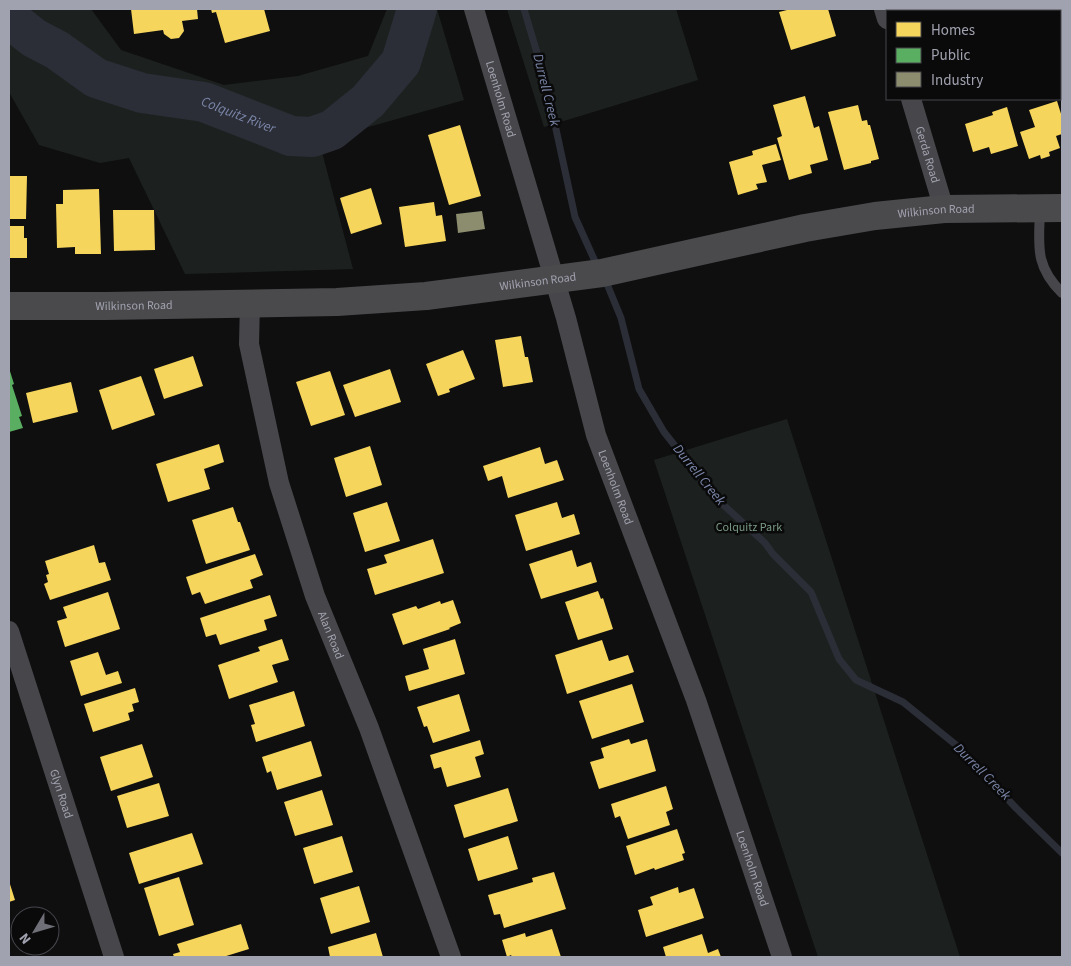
<svg xmlns="http://www.w3.org/2000/svg" width="1071" height="966" font-family="'Source Sans 3',sans-serif">
<style>
.green{fill:#1c211f}
.homes{fill:#f6d55c}
.public{fill:#5aae61}
.industry{fill:#8c8c6e}
.lines{fill:none;stroke-linecap:round;stroke-linejoin:round}
.stream{stroke:#2b2e37;stroke-width:7}
.river{stroke:#2b2e37;stroke-width:40}
.service{stroke:#47474b;stroke-width:10}
.minor{stroke:#47474b;stroke-width:20}
.secondary{stroke:#4a4a4d;stroke-width:28}
.labels{text-anchor:middle;dominant-baseline:central;stroke-width:5;stroke-linejoin:round;paint-order:stroke}
.street-label{font-size:12px;fill:#a1a2af;stroke:#0a0a0b}
.park-label{font-size:12px;fill:#7a9984;stroke:#0a0a0b}
.water-label{font-size:14px;font-style:italic;fill:#7b86a8;stroke:#0a0a0b}
</style>
<rect width="100%" height="100%" fill="#0f0f10"/>
<path class="green" d="M9,9H91L121,50L224,85L298,76L368,56L387,9H437L464,100L319,141L353,269L185,274L129,158L100,163L39,145L9,92Z
M507,9H676L698,80L544,127Z
M787,419L960,957H818L654,460Z"/>
<path class="homes" d="M131,9H197L198,19L182,21L184,31L179,38L171,39L164,34L163,30L134,34Z
M211,9H264L270,31L225,43L216,12L212,13Z
M791,9H828L836,36L791,50L779,12Z
M976,9H1017L1018,11H976Z
M805,96L814,128L819,126L828,160L810,165L812,173L789,180L777,138L782,136L773,105Z
M1057,101L1062,117V134L1056,136L1060,148L1049,152L1050,156L1041,159L1040,155L1029,159L1020,132L1035,127L1029,110Z
M858,105L862,121L867,120L868,125H870L879,159L871,161V163L844,170L828,112Z
M1007,107L1018,146L991,154L989,147L973,152L965,124L993,115L992,112Z
M460,125L481,196L449,205L428,135Z
M776,144L781,160L762,165L767,182L756,184L758,189L738,195L729,162L753,155L752,151Z
M9,176H27L26,219H9Z
M371,188L382,224L351,234L340,198Z
M99,189L101,254H75V247L57,248L56,204H63V190Z
M434,202L436,216L442,215L446,241L405,247L399,207Z
M113,210H154L155,250L114,251Z
M9,226H24V238H27V258H9Z
M521,336L525,357H528L533,382L503,387L495,340Z
M463,350L475,379L449,389L450,392L438,396L426,364Z
M193,356L203,386L164,399L154,369Z
M390,369L401,402L355,417L343,385Z
M330,371L345,415L311,426L296,382Z
M141,376L155,415L112,430L99,390Z
M71,382L78,412L33,423L26,393Z
M219,444L224,462L204,469L210,489L168,502L156,464Z
M370,446L382,485L346,497L334,458Z
M540,447L545,464L557,460L564,480L508,498L502,476L488,481L483,466Z
M387,502L400,541L365,552L353,513Z
M557,502L562,518L574,514L580,534L526,551L515,515Z
M233,507L238,522H240L250,550L206,564L192,520Z
M433,539L444,573L375,595L367,569L387,563L384,555Z
M94,545L99,563L105,562L111,580L50,600L44,584L48,582L46,575L49,574L45,561Z
M572,550L577,567L591,562L597,582L541,599L529,564Z
M255,554L263,575L250,580L253,588L205,604L200,592L192,595L186,577Z
M598,591L601,599L603,598L613,629L578,640L565,602Z
M108,592L120,629L65,647L57,621L67,618L63,607Z
M270,595L277,616L264,620L267,630L220,645L216,634L206,637L200,618Z
M453,600L461,623L449,628L450,629L403,645L392,614L416,606L418,609L440,601L441,604Z
M282,639L289,660L272,665L278,682L229,699L218,665L260,651L258,647Z
M455,639L465,674L409,691L405,676L429,669L423,649Z
M602,640L609,661L628,655L634,672L567,694L555,655Z
M98,652L106,675L118,671L122,683L81,696L70,661Z
M632,684L644,722L592,739L579,701Z
M135,688L139,702L132,704L134,711L128,713L130,720L93,732L84,704Z
M294,691L305,726L256,742L251,725L255,724L249,705Z
M459,694L470,731L433,743L427,726L424,727L417,707Z
M629,739L631,744L647,739L656,771L599,789L590,762L604,758L601,748Z
M480,740L484,754L475,757L481,777L447,787L441,767L434,769L430,755Z
M311,741L322,776L277,790L271,771L267,773L262,757Z
M142,744L153,777L111,791L100,757Z
M159,783L169,816L127,828L117,796Z
M666,786L673,809L666,812L670,825L628,839L620,816L615,818L611,804Z
M508,788L518,821L464,838L454,805Z
M322,790L333,825L295,836L284,802Z
M677,829L685,853L682,854L684,860L655,870L654,868L635,875L626,846Z
M192,833L203,864L139,884L129,853Z
M342,836L353,872L314,884L303,848Z
M508,836L518,869L478,881L468,849Z
M554,872L566,909L504,928L500,914L494,915L488,895L533,882L532,878Z
M179,877L194,925L159,936L144,888Z
M9,881L15,900L9,902Z
M359,886L370,922L331,934L320,898Z
M678,887L679,893L694,888L704,918L646,937L638,910L653,905L650,897Z
M241,924L249,949L223,957H174L173,954L180,952L177,944Z
M552,929L561,957H512L511,955L507,957L502,940L525,933L526,937Z
M376,933L383,957H330L328,947Z
M702,934L708,953L718,949L721,957H666L663,947Z"/>
<path class="public" d="M9,368L14,384L12,385L22,416L19,417L23,428L9,432Z"/>
<path class="industry" d="M482,211L485,229L458,233L456,214Z"/>
<g class="lines">
<path class="stream" d="M524,9L546,83L575,217L598,268
M605,279L621,318L639,389L664,432L718,500L765,543L773,554L811,592L839,659L856,680L903,702L961,749L1016,808L1062,853"/>
<path class="river" id="s1" d="M9,22L15,23L34,38L57,50L96,78L142,93L204,102L291,136L312,137L332,130L368,101L401,62L417,9"/>
<path class="service" d="M1040,209C1039,245 1034,265 1062,293"/>
<g class="minor">
<path id="s2" d="M474,9L566,318L596,435L696,700L782,957"/>
<path d="M884,9L887,19"/>
<path id="s3" d="M911,99L944,209"/>
<path id="s4" d="M250,302L249,344L279,483L315,596L369,728L451,957"/>
<path id="s5" d="M9,631L114,957"/>
</g>
<path class="secondary" id="s6" d="M9,306H106L337,302L426,296L602,273L805,228L875,216L944,209L1062,208"/>
</g>
<g class="labels">
<g class="street-label">
<text stroke="none"><textPath href="#s2" startOffset="94">Loenholm Road</textPath></text>
<text stroke="none"><textPath href="#s3" startOffset="58">Gerda Road</textPath></text>
<text stroke="none"><textPath href="#s6" startOffset="935">Wilkinson Road</textPath></text>
<text stroke="none"><textPath href="#s6" startOffset="530">Wilkinson Road</textPath></text>
<text stroke="none"><textPath href="#s6" startOffset="125">Wilkinson Road</textPath></text>
<text stroke="none"><textPath href="#s2" startOffset="499">Loenholm Road</textPath></text>
<text stroke="none"><textPath href="#s4" startOffset="345">Alan Road</textPath></text>
<text stroke="none"><textPath href="#s5" startOffset="171">Glyn Road</textPath></text>
<text stroke="none"><textPath href="#s2" startOffset="904">Loenholm Road</textPath></text>
</g>
<g class="park-label">
<text x="749" y="527">Colquitz Park</text>
</g>
<g class="water-label">
<text transform="translate(546 90) rotate(76)">Durrell Creek</text>
<text stroke="none"><textPath href="#s1" startOffset="252">Colquitz River</textPath></text>
<text transform="translate(699 475) rotate(51)">Durrell Creek</text>
<text transform="translate(982 772) rotate(45)">Durrell Creek</text>
</g>
</g>
<rect width="1071" height="966" fill="none" stroke="#a1a2af" stroke-width="20"/>
<rect x="886" y="10" width="175" height="90" fill="#0a0a0b" stroke="#46474d"/>
<rect x="896" y="22" width="25" height="15" fill="#f6d55c" stroke="#46474d"/>
<text x="931" y="35" font-size="15" fill="#a1a2af">Homes</text>
<rect x="896" y="48" width="25" height="15" fill="#5aae61" stroke="#46474d"/>
<text x="931" y="60" font-size="15" fill="#a1a2af">Public</text>
<rect x="896" y="72" width="25" height="15" fill="#8c8c6e" stroke="#46474d"/>
<text x="931" y="85" font-size="15" fill="#a1a2af">Industry</text>
<g transform="translate(35 931) rotate(232)"><circle r="24" fill="#0a0a0b" stroke="#46474d"/>
<path d="M0-4L9 19L0 12L-9 19Z" fill="#6e6f77"/>
<text y="-8" font-size="14" font-weight="bold" text-anchor="middle" fill="#a1a2af">N</text>
</g>
</svg>
